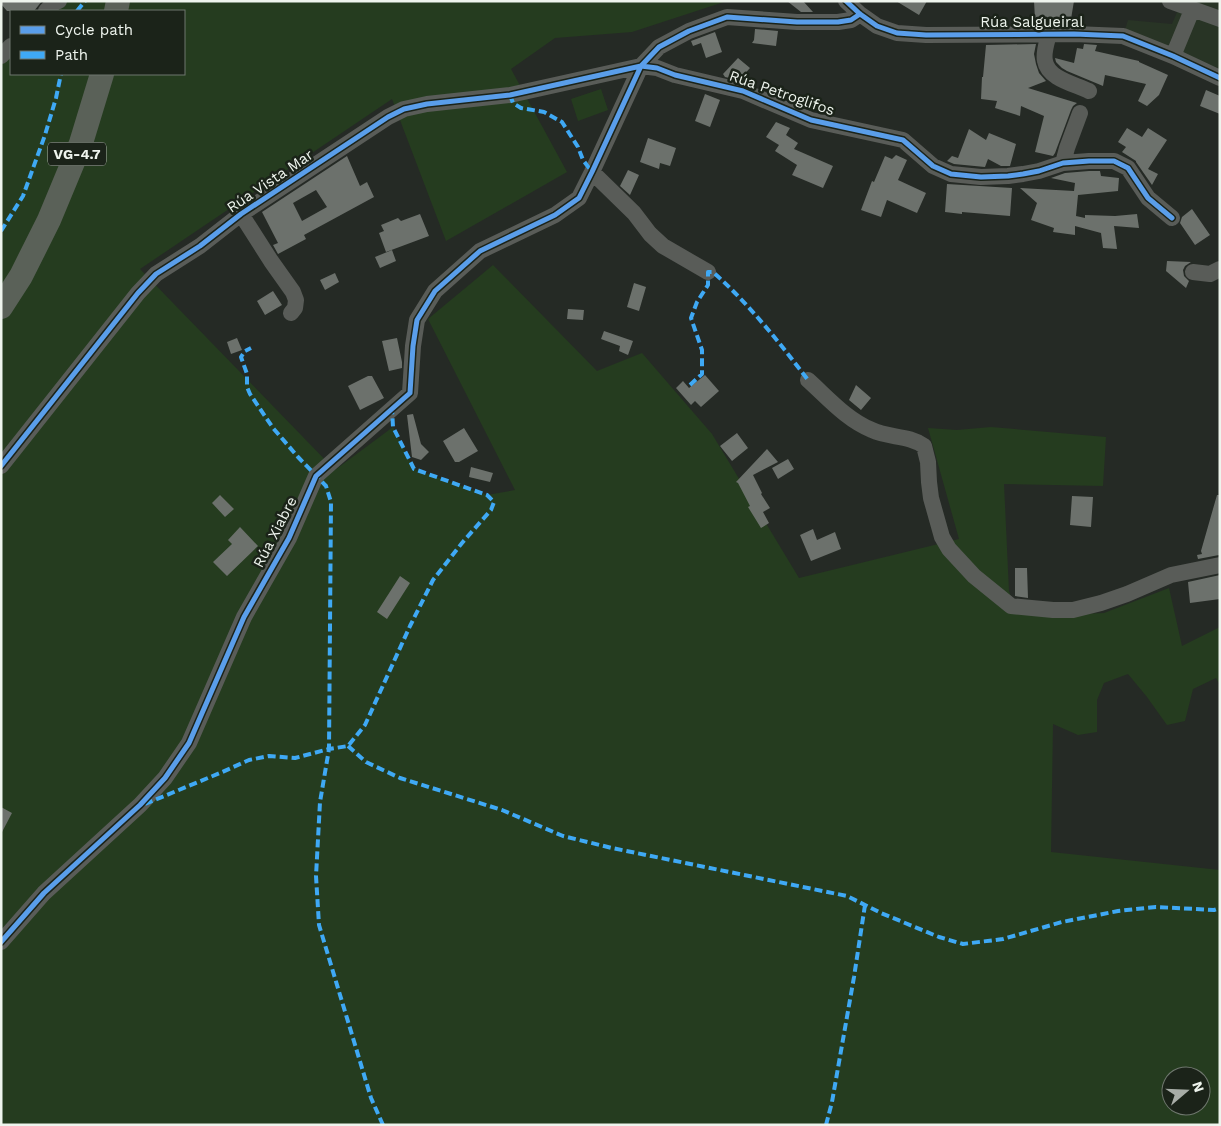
<svg xmlns="http://www.w3.org/2000/svg" width="1221" height="1126" font-family="'Work Sans',sans-serif">
<style>
.built{fill:#283425}
.green{fill:#253c1f;fill-rule:evenodd}
.building{fill:#6c716c;fill-rule:evenodd}
.lines{fill:none;stroke-linecap:round;stroke-linejoin:round}
.minor{stroke:#595c58;stroke-width:16}
.highway{stroke:#5a6158;stroke-width:24}
.quiet{stroke:#3fa9f5;stroke-width:4;stroke-dasharray:8 4;stroke-linecap:butt}
.cycleway-casing{stroke:#1b2319;stroke-width:8}
.cycleway{stroke:#5a9eea;stroke-width:5}
.labels{text-anchor:middle;dominant-baseline:central;stroke-width:5;stroke-linejoin:round;paint-order:stroke}
.shield{fill:#1b2319;stroke:#afb5ad;stroke-width:1}
.shield-label{font-size:14px;font-weight:bold;fill:#eef4ed}
.street-label{font-size:15px;fill:#eef4ed;stroke:#1b2319}
</style>
<rect width="100%" height="100%" fill="#252a25"/>
<path class="built" d="M1158,1H1220V78L1123,36L1128,20L1172,24L1178,10Z"/>
<path class="green" d="M59,1H727L632,32L555,38L511,69L567,172L446,241L392,99L140,269L335,470L393,427L414,469L487,495L515,490L428,319L493,265L597,371L642,353L712,434L799,578L959,539L928,428L957,430L991,427L1106,437L1103,486L1004,484L1009,591L1016,611L1059,615L1104,613L1169,588L1182,646L1220,627V685L1216,678L1193,689L1185,721L1167,725L1147,697L1128,674L1104,683L1097,700V732L1078,735L1053,724L1051,852L1220,870V1125H1V56L11,46V74H184V11H46ZM1171,1076H1201V1106H1171Z
M601,89L608,110L578,121L571,99Z"/>
<path class="building" d="M1,1H42L34,11H7L1,4Z
M787,1H803L813,12H801Z
M896,1H927L919,15Z
M1034,1H1074L1071,19L1057,18L1035,19Z
M755,29L778,31L776,46L752,43L754,40Z
M715,32L722,52L706,58L701,43L693,46L691,41Z
M1036,44L1034,54L1036,64L1039,73L1046,81L1028,88L1077,103L1073,106L1071,110L1055,153L1053,156L1035,152L1044,116L1021,106L1020,116L995,108L997,101L981,99L982,77H983L986,45Z
M1084,44L1097,45L1095,51L1139,61V62L1168,75L1159,95L1147,106L1138,101L1146,84L1105,75L1103,86L1067,71L1062,68L1056,62L1055,58L1074,63L1077,48L1083,49Z
M738,58L750,68L739,80L725,77L723,74Z
M1206,90L1220,96V114L1200,106Z
M705,94L720,100L710,127L695,121Z
M776,122L790,128L786,135L798,143L794,149L833,166L823,188L792,175L797,165L775,151L779,145L766,137Z
M1127,128L1142,137L1148,128L1167,140L1148,169L1158,174L1152,185L1136,162V161L1122,152L1126,147L1118,142Z
M969,129L986,140L989,133L1016,144L1010,166H1001L988,159L985,167L954,164L947,161L952,156L958,158Z
M648,138L676,148L670,166L660,163L659,169L640,162Z
M896,155L907,160L898,180L926,193L917,213L887,200L881,217L861,210L872,181L874,182L885,156L892,159Z
M347,156L360,186L367,182L374,197L304,235L306,239L278,254L273,245L278,243L262,212ZM316,190L327,207L302,221L293,203Z
M628,170L639,175L630,195L620,186Z
M1089,171H1100L1101,176L1119,178L1118,191L1078,195L1076,216L1085,218V215L1115,216L1137,214L1139,228L1114,226L1117,249L1103,248L1101,233L1075,226V235L1053,232L1054,228L1031,220L1037,203L1020,188L1074,191L1075,183L1051,178L1065,173Z
M947,184L1012,188L1010,216L962,212V214L945,212Z
M1192,209L1210,235L1195,245L1180,223L1182,217Z
M420,214L429,236L386,252L379,233L384,231L381,225L398,218L401,221Z
M392,250L396,261L380,268L375,257Z
M1167,261L1191,262L1185,266L1183,270L1184,276L1189,281L1186,288L1166,271Z
M335,273L339,282L325,290L320,280Z
M634,283L646,287L639,311L627,307Z
M273,291L282,305L265,315L257,301Z
M568,309L584,310L583,320L567,319Z
M604,331L633,341L628,355L619,351L620,346L601,339Z
M237,338L242,350L231,354L227,342Z
M397,338L402,362V368L389,371L382,341Z
M705,375L719,391L701,407L695,401L691,405L676,388L683,381L689,388Z
M368,376H372L384,398L360,410L348,386Z
M856,385L871,398L861,410L849,400Z
M413,414L421,444L429,452L421,460L412,457L407,415Z
M464,428L478,451L459,462H455L443,441Z
M737,433L748,448L732,461L720,446Z
M767,449L778,462L753,475L762,493L761,494L770,508L763,512L769,523L761,528L748,507L750,506L738,483L736,482Z
M788,459L794,469L778,479L772,468Z
M471,467L493,473L490,482L469,477Z
M220,495L234,509L225,517L212,503Z
M1217,495H1220V545L1219,555L1198,559L1197,555L1202,554L1201,551Z
M1072,496L1093,497L1091,527L1070,525Z
M240,527L258,546L227,576L213,562L232,544L228,540Z
M813,529L817,540L835,532L841,549L811,561L800,535Z
M1015,568H1027L1028,598L1015,596Z
M1220,575V599L1190,603L1188,582Z
M400,576L410,583L387,619L377,612Z
M1,807L12,813L1,834Z"/>
<g class="lines">
<path class="minor" d="M846,1L860,14L877,26L897,33L926,35L1074,34L1123,36L1173,56L1220,78
M1170,1L1220,19
M46,11L55,2L59,1
M1049,34C1047,42 1043,53 1045,61C1048,79 1075,84 1089,91
M1,56L11,46
M1173,56L1192,10
M1063,163L1067,148L1080,113
M592,172L634,213L650,234L663,246L708,272
M241,214L271,261L293,292L296,300L295,308L291,313
M1193,272L1210,274L1220,269
M808,380C828,398 847,420 872,430C889,438 909,435 924,446L928,462L929,482L931,498L942,537L949,549L974,576L1011,606L1053,610H1073L1101,603L1127,594L1171,575L1220,565
M1,466L138,293L156,274L200,246L241,214L388,117L404,109L427,104L510,95L641,66L657,68L675,75L743,91L811,120L903,140L933,166L951,174L981,177L1008,176L1023,174L1039,171L1063,163L1089,161H1114L1128,168L1148,198L1172,218
M1,942L44,893L140,805L165,778L189,743L244,617L289,538L316,476L410,393L413,346L417,320L435,291L480,251L555,215L579,198L592,172L641,66L659,47L689,31L727,17L797,22H838L851,20L860,14"/>
<path class="highway" d="M116,11L118,1
M1,307L21,276L49,220L81,143L102,74"/>
<path class="quiet" d="M77,11L85,1
M510,95L513,103L521,108L544,112L562,122L578,147L583,160L592,172
M1,231L23,196L45,135L56,98L61,74
M690,385L702,374V350L691,318L697,302L708,285V272H713C749,304 779,342 808,380
M348,746L366,762L400,778L502,810L563,836L612,848L847,896L881,913L939,937L963,944L1003,939L1062,922L1118,911L1156,907L1214,910L1220,908
M145,804L220,773L249,760L269,756L295,758L329,749L331,502L326,486L298,457L273,428L250,394L247,387V374L241,357L245,351L251,348
M383,1125L371,1098L319,925L316,876L320,802L329,749L348,746L365,725L410,626L433,580L462,543L491,510L494,502L487,495L414,469L393,427L392,409
M826,1125L832,1102L854,977L865,905"/>
<defs>
<path id="cycleway" d="M846,1L860,14L877,26L897,33L926,35L1074,34L1123,36L1173,56L1220,78
M1,466L138,293L156,274L200,246L241,214L388,117L404,109L427,104L510,95L641,66L657,68L675,75L743,91L811,120L903,140L933,166L951,174L981,177L1008,176L1023,174L1039,171L1063,163L1089,161H1114L1128,168L1148,198L1172,218
M1,942L44,893L140,805L165,778L189,743L244,617L289,538L316,476L410,393L413,346L417,320L435,291L480,251L555,215L579,198L592,172L641,66L659,47L689,31L727,17L797,22H838L851,20L860,14"/>
</defs>
<use href="#cycleway" class="cycleway-casing"/>
<use href="#cycleway" class="cycleway"/>
</g>
<g class="labels">
<rect class="shield" x="48" y="142.5" width="58" height="23" rx="4"/>
<g class="shield-label">
<text x="77" y="154">VG-4.7</text>
</g>
<g class="street-label">
<text x="1032" y="22">Rúa Salgueiral</text>
<text transform="translate(782 93) rotate(19)">Rúa Petroglifos</text>
<text transform="translate(270 181) rotate(-34)">Rúa Vista Mar</text>
<text transform="translate(275 532) rotate(-63)">Rúa Xiabre</text>
</g>
</g>
<rect width="1221" height="1126" fill="none" stroke="#eef4ed" stroke-width="5"/>
<rect x="10" y="10" width="175" height="65" fill="#1b2319" stroke="#6f776e"/>
<rect x="20" y="26" width="25" height="8" fill="#5a9eea" stroke="#6f776e"/>
<text x="55" y="35" font-size="15" fill="#eef4ed">Cycle path</text>
<rect x="20" y="51" width="25" height="8" fill="#3fa9f5" stroke="#6f776e"/>
<text x="55" y="60" font-size="15" fill="#eef4ed">Path</text>
<g transform="translate(1186 1091) rotate(71)"><circle r="24" fill="#1b2319" stroke="#6f776e"/>
<path d="M0-4L9 19L0 12L-9 19Z" fill="#a8ada7"/>
<text y="-8" font-size="14" font-weight="bold" text-anchor="middle" fill="#eef4ed">N</text>
</g>
</svg>
